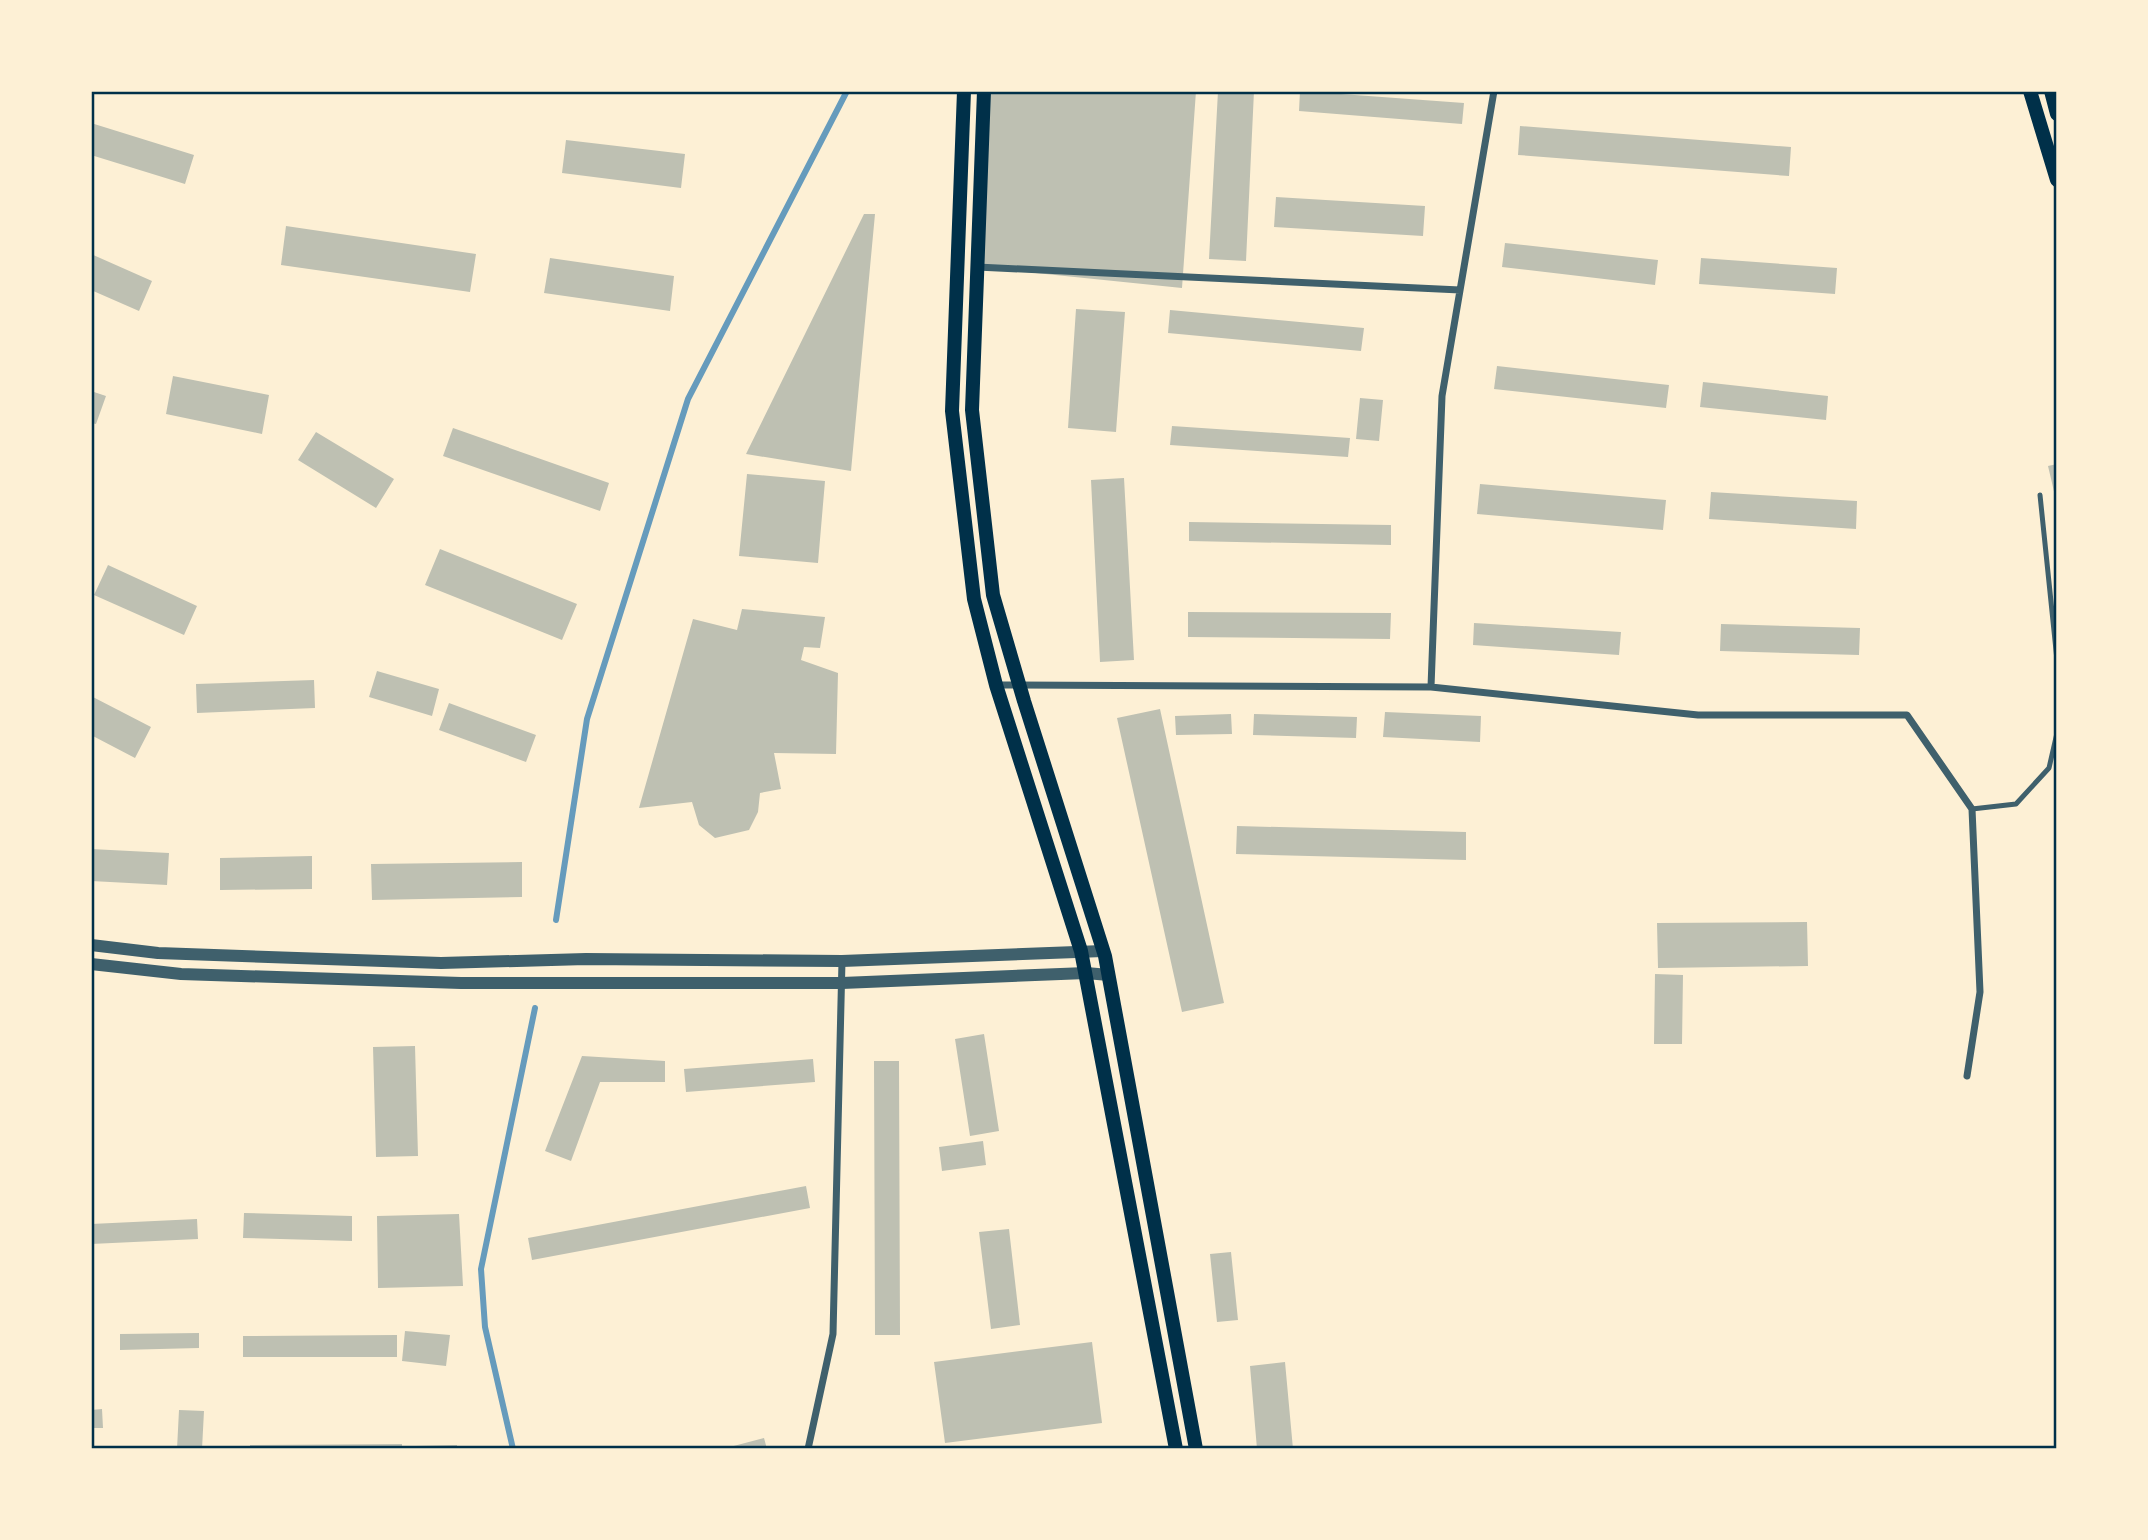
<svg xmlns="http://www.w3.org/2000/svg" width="2148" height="1540" font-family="Literata,serif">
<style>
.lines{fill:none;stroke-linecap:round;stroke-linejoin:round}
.stream{stroke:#669bbc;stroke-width:6}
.building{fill:#bec0b2}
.service{stroke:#3f606c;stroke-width:5}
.minor{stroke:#3f606c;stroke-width:7}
.tertiary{stroke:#3f606c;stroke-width:12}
.secondary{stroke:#003049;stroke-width:14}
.neatline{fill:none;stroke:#003049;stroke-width:2.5}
</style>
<rect width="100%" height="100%" fill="#fdf0d5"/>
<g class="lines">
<path class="stream" d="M556,920L587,719L688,399L847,91
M513,1449L485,1327L481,1269L535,1008"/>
</g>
<path class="building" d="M984,91H1196L1182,288L977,267Z
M1218,91H1254L1246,261L1209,259Z
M1300,91L1464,103L1462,124L1299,111Z
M91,123L194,155L185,184L91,155Z
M1520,126L1791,147L1789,176L1518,155Z
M566,140L685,154L681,188L562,173Z
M1276,197L1425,206L1423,236L1274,227Z
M864,214H875L851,471L746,454Z
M286,226L476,254L470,292L281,265Z
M1505,243L1658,260L1655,285L1502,267Z
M91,254L152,281L139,311L91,290Z
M550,258L674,276L670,311L544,293Z
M1701,258L1837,268L1835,294L1699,284Z
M1076,309L1125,312L1116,432L1068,428Z
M1170,310L1364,328L1361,351L1168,333Z
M1497,366L1669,385L1666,408L1494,389Z
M173,376L269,395L262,434L166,414Z
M1703,382L1828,396L1826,420L1700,407Z
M91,391L106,396L96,424L91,423Z
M1360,398L1383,400L1379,441L1356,439Z
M1172,426L1350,438L1348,457L1170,445Z
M453,428L609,483L600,511L443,456Z
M316,432L394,479L376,508L298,460Z
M2057,464V500H2056L2048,466Z
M747,474L825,481L818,563L739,556Z
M1124,478L1134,660L1100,662L1091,480Z
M1480,484L1666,500L1663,530L1477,514Z
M1711,492L1857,501L1856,529L1709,519Z
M1189,522L1391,525V545L1189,541Z
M440,549L577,604L562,640L425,585Z
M108,565L197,606L184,635L94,595Z
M742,609L825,617L820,648L804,647L801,660L838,673L836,754L774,753L781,789L760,793L758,812L749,830L715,838L699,825L692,802L639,808L693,619L737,630Z
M1188,612L1391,613L1390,639L1188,637Z
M1474,623L1621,632L1619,655L1473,645Z
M1721,624L1860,628L1859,655L1720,651Z
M377,671L439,689L432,716L369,697Z
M314,680L315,708L197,713L196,684Z
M91,696L151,727L135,758L91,735Z
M449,703L536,735L526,762L439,730Z
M1160,709L1224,1003L1182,1012L1117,718Z
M1385,712L1481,716L1480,742L1383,737Z
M1231,714L1232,734L1176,735L1175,716Z
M1254,714L1357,717L1356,738L1253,735Z
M1237,826L1466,832V860L1236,854Z
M91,849L169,853L167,885L91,881Z
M312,856V889L220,890V858Z
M522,862V897L372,900L371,864Z
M1807,922L1808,966L1658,968L1657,923Z
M1655,974L1683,975L1682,1044H1654Z
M984,1034L999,1131L970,1136L955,1039Z
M415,1046L418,1156L376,1157L373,1047Z
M582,1056L665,1061V1082H600L571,1161L545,1151Z
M813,1059L815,1082L686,1092L684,1069Z
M874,1061H899L900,1335H875Z
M983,1141L986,1165L942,1171L939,1147Z
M806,1186L810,1208L532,1260L528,1238Z
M244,1213L352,1216V1241L243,1238Z
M459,1214L463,1286L378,1288L377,1216Z
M197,1219L198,1239L91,1244V1224Z
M1009,1229L1020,1325L991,1329L979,1232Z
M1231,1252L1238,1320L1217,1322L1210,1254Z
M405,1331L450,1335L446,1366L402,1361Z
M199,1333V1348L120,1350V1334Z
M397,1335V1357H243V1336Z
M1092,1342L1102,1423L945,1443L934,1362Z
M1285,1362L1293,1449H1257L1250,1366Z
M102,1409L103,1428H91V1410Z
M179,1410L204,1411L202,1449H177Z
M764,1438L767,1449H726V1448Z
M402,1444V1449H250V1445Z
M457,1445V1449H415V1446Z"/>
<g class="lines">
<path class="service" d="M2040,495L2057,660
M1972,809L2016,804L2049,768L2057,733"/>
<path class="minor" d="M977,267L1460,290
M996,685L1431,687L1698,715H1907L1972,809L1980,992L1967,1076
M1431,687L1442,396L1494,91
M808,1449L833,1334L842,961"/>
<path class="tertiary" d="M91,945L158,953L441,963L586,959L842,961L1103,951
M91,964L181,974L461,983H842L1086,973L1109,975"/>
<path class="secondary" d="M964,91L952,411L974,599L996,685L1081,951L1176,1449
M984,91L972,410L993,595L1024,701L1105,956L1196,1449
M2030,91L2057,180
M2051,91L2057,114"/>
</g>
<rect width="2148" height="1540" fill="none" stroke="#fdf0d5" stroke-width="186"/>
<rect x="93" y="93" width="1962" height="1354" class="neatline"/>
</svg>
